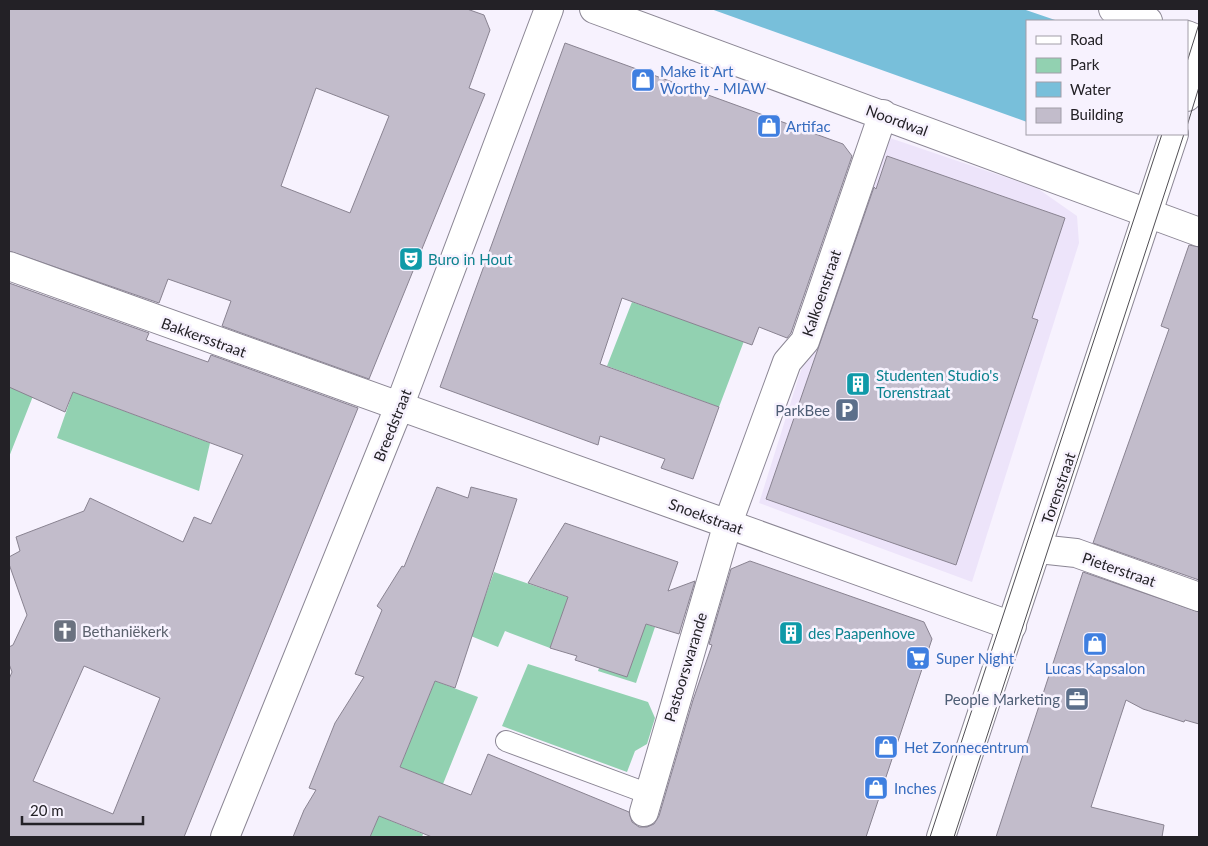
<svg xmlns="http://www.w3.org/2000/svg" width="1208" height="846" font-family="Lato,sans-serif">
<style>
.built{fill:#ede4fa}
.green{fill:#92d1b1}
.water{fill:#78bfda}
.pier{fill:#f7f2fe}
.building{fill:#c2bccb;stroke:#898391;fill-rule:evenodd}
.lines{fill:none;stroke-linecap:round;stroke-linejoin:round}
.lane-casing{stroke:#8b8694;stroke-width:22}
.street-casing{stroke:#8b8694;stroke-width:30}
.secondary-casing{stroke:#8b8694;stroke-width:30}
.lane{stroke:#fff;stroke-width:20}
.street{stroke:#fff;stroke-width:28}
.secondary{stroke:#fff;stroke-width:28}
.tram{stroke:#504e54;stroke-width:1}
.labels{text-anchor:middle;dominant-baseline:central;stroke-width:5;stroke-linejoin:round;paint-order:stroke}
.shop-label{font-size:15px;fill:#366cbe;stroke:#f7f2fe;text-anchor:start}
.street-label{font-size:15px;fill:#232126;stroke:#f7f2fe}
.culture-label{font-size:15px;fill:#0d838f;stroke:#f7f2fe;text-anchor:start}
.service-label{font-size:15px;fill:#4e5e75;stroke:#f7f2fe;text-anchor:end}
.worship-label{font-size:15px;fill:#5b616d;stroke:#f7f2fe;text-anchor:start}
</style>
<rect width="100%" height="100%" fill="#f7f2fe"/>
<path class="built" d="M887,137L1037,188L1077,216L1079,243L972,582L759,503L799,376Z"/>
<path class="green" d="M632,302L744,341L719,407L607,366Z
M21,317L37,386L9,457V345Z
M73,392L210,443L199,491L57,438Z
M494,572L576,600L560,620L550,648L505,631L498,647L456,630L471,593L485,597Z
M617,615L655,627L636,683L598,671Z
M528,664L648,702L655,718L647,744L635,751L627,772L502,726Z
M435,681L478,697L443,784L400,767Z
M379,816L423,834L422,837H370Z"/>
<path class="water" d="M711,9H1023L1058,21H1027V122Z"/>
<path class="pier" d="M1187,106L1199,110V147L1163,134H1187Z"/>
<path class="building" d="M9,9H467L484,15L490,30L469,88L485,94L369,379L222,326L231,301L168,279L159,303L9,251ZM316,88L389,116L350,213L281,186Z
M565,43L843,144L852,156L791,333L787,338L759,327L752,345L622,298L600,364L719,407L693,479L661,468L665,459L600,436L598,445L440,387Z
M887,156L1065,218L1032,318L1038,320L956,565L766,499L874,187L876,189Z
M1189,245L1199,247V580L1093,543L1169,329L1161,326Z
M9,283L149,333L146,340L208,362L211,355L358,408L184,837H9V679L12,672L9,664V647L13,645L27,615L9,564V557L20,551L16,537L84,511L90,498L183,542L194,517L211,524L243,455L73,392L65,412L9,387ZM84,666L160,698L113,814L33,781Z
M437,487L468,498L471,487L517,499L455,688L435,681L400,767L471,795L488,754L629,812L632,822L639,827H647L654,824L659,816L693,700L712,645L709,644L731,569L750,561L924,622L932,639L866,837H432L379,816L370,837H293L304,810L316,790L309,788L335,723L364,677L355,674L382,610L377,606L402,566L404,567Z
M565,523L678,562L668,591L695,581L679,634L646,624L627,677L575,660L577,656L550,648L568,597L528,583Z
M1083,572L1199,612V724L1185,720L1184,722L1143,709L1126,700L1091,807L1164,825L1162,837H996Z"/>
<g class="lines">
<defs>
<path id="lane" d="M506,741L649,794"/>
<path id="street" d="M594,9L1199,232
M1113,9L1148,21
M1187,35L1199,40
M9,266L1012,626
M1038,546L1048,550L1076,553L1199,597
M644,812L728,523L787,362L805,341L883,114
M225,837L399,407L549,9"/>
<path id="secondary" d="M1187,97L1199,57
M941,837L1174,134"/>
</defs>
<use href="#lane" class="lane-casing"/>
<use href="#street" class="street-casing"/>
<use href="#secondary" class="secondary-casing"/>
<use href="#lane" class="lane"/>
<use href="#street" class="street"/>
<use href="#secondary" class="secondary"/>
<path class="tram" d="M1187,62L1199,24
M1187,126L1199,87
M930,837L1162,134
M954,837L1184,134"/>
</g>
<defs>
<symbol id="shop-square" viewBox="-11 -11 22 22"><rect x="-9" y="-9" width="18" height="18" rx="4" fill="#3f7fe0" stroke="#f7f2fe"/><path d="M-5-2.5h2.3a2.7 3.5 0 0 1 5.4 0H5L5.5 6h-11ZM-1.5-2.5h3a1.5 2.3 0 0 0-3 0Z" fill="#fff"/></symbol>
<symbol id="theatre-square" viewBox="-11 -11 22 22"><rect x="-9" y="-9" width="18" height="18" rx="4" fill="#0f9aa8" stroke="#f7f2fe"/><path d="M-5-5.5Q0-4 5-5.5V0Q5 5 0 6Q-5 5-5 0ZM-3.3-2.5H-1v1.5H-3.3ZM1-2.5H3.3v1.5H1ZM-2.8 1Q0 5.5 2.8 1Z" fill="#fff"/></symbol>
<symbol id="building-square" viewBox="-11 -11 22 22"><rect x="-9" y="-9" width="18" height="18" rx="4" fill="#0f9aa8" stroke="#f7f2fe"/><path d="M-4-6H4V6H1V3H-1V6H-4ZM-2.5-4.3h1.7v1.8h-1.7ZM.8-4.3h1.7v1.8H.8ZM-2.5-1h1.7V.8h-1.7ZM.8-1h1.7V.8H.8Z" fill="#fff"/></symbol>
<symbol id="parking-square" viewBox="-11 -11 22 22"><rect x="-9" y="-9" width="18" height="18" rx="4" fill="#5c6f8a" stroke="#f7f2fe"/><path d="M-3.5-5.5H1a3.5 3.5 0 0 1 0 7H-1V5.5H-3.5ZM-1-3.4V-.6H.8a1.4 1.4 0 0 0 0-2.8Z" fill="#fff"/></symbol>
<symbol id="church-square" viewBox="-11 -11 22 22"><rect x="-9" y="-9" width="18" height="18" rx="4" fill="#6b7280" stroke="#f7f2fe"/><path d="M-1.2-6h2.4v3.5h3.3v2.4h-3.3V6h-2.4V-.1h-3.3v-2.4h3.3Z" fill="#fff"/></symbol>
<symbol id="supermarket-square" viewBox="-11 -11 22 22"><rect x="-9" y="-9" width="18" height="18" rx="4" fill="#3f7fe0" stroke="#f7f2fe"/><path d="M-6-5.5h2.5l.6 2H6L4.5 2H-2.5L-4.4-4H-6ZM-1.5 3.2a1.3 1.3 0 1 0 .1 0ZM3 3.2a1.3 1.3 0 1 0 .1 0Z" fill="#fff"/></symbol>
<symbol id="office-square" viewBox="-11 -11 22 22"><rect x="-9" y="-9" width="18" height="18" rx="4" fill="#5c6f8a" stroke="#f7f2fe"/><path d="M-6-3h4V-5.5h4V-3h4V5H-6ZM-1-4.5V-3h2v-1.5ZM-6 0V1H6V0Z" fill="#fff"/></symbol>
</defs>
<g fill-rule="evenodd">
<use href="#shop-square" x="629" y="66" width="28" height="28"/>
<use href="#shop-square" x="755" y="112" width="28" height="28"/>
<use href="#theatre-square" x="397" y="245" width="28" height="28"/>
<use href="#building-square" x="844" y="370" width="28" height="28"/>
<use href="#parking-square" x="833" y="396" width="28" height="28"/>
<use href="#church-square" x="51" y="617" width="28" height="28"/>
<use href="#building-square" x="777" y="619" width="28" height="28"/>
<use href="#shop-square" x="1081" y="630" width="28" height="28"/>
<use href="#supermarket-square" x="904" y="644" width="28" height="28"/>
<use href="#office-square" x="1063" y="685" width="28" height="28"/>
<use href="#shop-square" x="872" y="733" width="28" height="28"/>
<use href="#shop-square" x="862" y="774" width="28" height="28"/>
</g>
<g class="labels">
<g class="shop-label">
<text x="660" y="71">Make it Art<tspan x="660" dy="17">Worthy - MIAW</tspan></text>
<text x="786" y="126">Artifac</text>
<text x="936" y="658">Super Night</text>
<text x="1095" y="668" text-anchor="middle">Lucas Kapsalon</text>
<text x="904" y="747">Het Zonnecentrum</text>
<text x="894" y="788">Inches</text>
</g>
<g class="street-label">
<text transform="translate(897 120) rotate(20)">Noordwal</text>
<text transform="translate(821 293) rotate(-71)">Kalkoenstraat</text>
<text transform="translate(204 337) rotate(20)">Bakkersstraat</text>
<text transform="translate(392 425) rotate(-68)">Breedstraat</text>
<text transform="translate(1058 488) rotate(-71)">Torenstraat</text>
<text transform="translate(706 516) rotate(20)">Snoekstraat</text>
<text transform="translate(1119 569) rotate(19)">Pieterstraat</text>
<text transform="translate(685 667) rotate(-73)">Pastoorswarande</text>
</g>
<g class="culture-label">
<text x="428" y="259">Buro in Hout</text>
<text x="876" y="375">Studenten Studio's<tspan x="876" dy="17">Torenstraat</tspan></text>
<text x="808" y="633">des Paapenhove</text>
</g>
<g class="service-label">
<text x="830" y="410">ParkBee</text>
<text x="1060" y="699">People Marketing</text>
</g>
<g class="worship-label">
<text x="82" y="631">Bethaniëkerk</text>
</g>
</g>
<rect width="1208" height="846" fill="none" stroke="#232126" stroke-width="20"/>
<rect x="1026" y="20" width="162" height="115" fill="#f7f2fe" stroke="#a29ea8"/>
<rect x="1036" y="36" width="25" height="8" fill="#ffffff" stroke="#a29ea8"/>
<text x="1070" y="45" font-size="15" fill="#232126">Road</text>
<rect x="1036" y="58" width="25" height="15" fill="#92d1b1" stroke="#a29ea8"/>
<text x="1070" y="70" font-size="15" fill="#232126">Park</text>
<rect x="1036" y="82" width="25" height="15" fill="#78bfda" stroke="#a29ea8"/>
<text x="1070" y="95" font-size="15" fill="#232126">Water</text>
<rect x="1036" y="108" width="25" height="15" fill="#c2bccb" stroke="#a29ea8"/>
<text x="1070" y="120" font-size="15" fill="#232126">Building</text>
<path d="M22 816v8h121v-8" fill="none" stroke="#232126" stroke-width="2.5"/>
<text x="30" y="816" font-size="15" fill="#232126" stroke="#f7f2fe" stroke-width="4" paint-order="stroke">20 m</text>
</svg>
